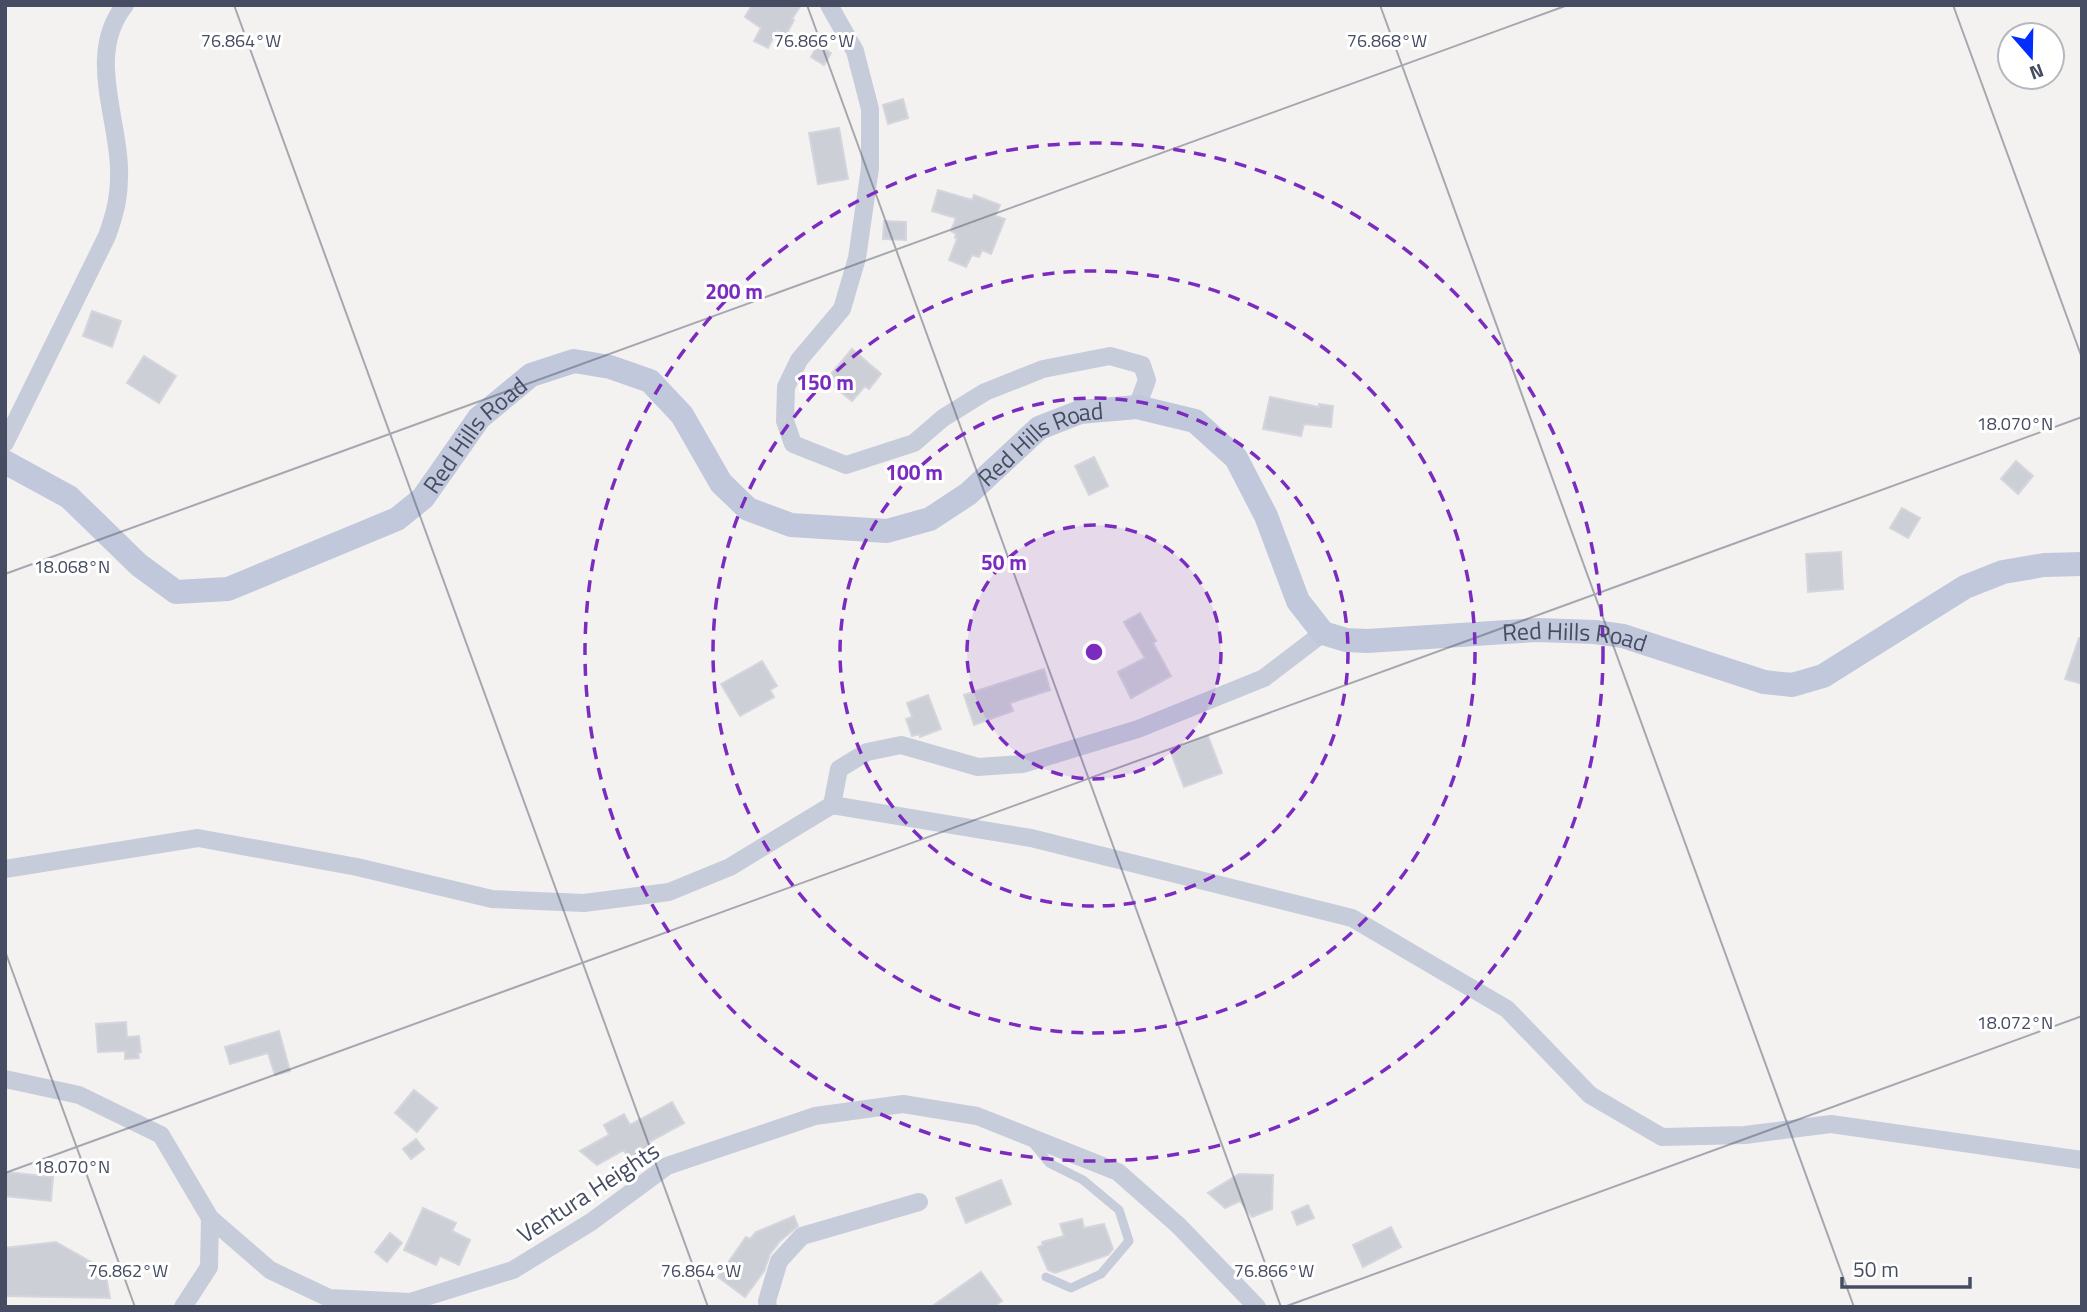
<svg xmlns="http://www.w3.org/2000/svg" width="2087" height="1312" font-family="'Titillium Web',sans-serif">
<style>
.building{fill:#cdcfd7;stroke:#d5d5dd;stroke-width:2}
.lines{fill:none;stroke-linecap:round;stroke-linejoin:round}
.service{stroke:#c7ccda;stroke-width:9}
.minor{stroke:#c7ccda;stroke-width:18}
.secondary{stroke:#c2c8dc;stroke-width:24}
.ticks{fill:none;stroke:#464d62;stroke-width:2;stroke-opacity:0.45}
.ring{fill:none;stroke:#7b2cbf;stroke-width:3.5;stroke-dasharray:12 9}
.labels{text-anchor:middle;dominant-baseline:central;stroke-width:6;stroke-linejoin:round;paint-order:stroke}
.street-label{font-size:24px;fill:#464d62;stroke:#fff}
.ticks-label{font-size:18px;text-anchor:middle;fill:#464d62;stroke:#fff;stroke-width:6;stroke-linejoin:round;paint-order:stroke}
.centre{fill:#7b2cbf;stroke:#fff;stroke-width:3.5}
.ring-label{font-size:21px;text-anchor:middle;font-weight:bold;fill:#7b2cbf;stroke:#fff;stroke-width:6;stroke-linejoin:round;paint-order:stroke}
</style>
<rect width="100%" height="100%" fill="#f4f2f1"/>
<path class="building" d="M752,5H801L792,19L794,20L786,35L777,30L768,48L754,41L761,28L745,17Z
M818,45L831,53L824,65L811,57Z
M903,99L908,118L888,124L883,105Z
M839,128L848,179L818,184L809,133Z
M938,190L972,200L974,195L1000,205L995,216L1005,219L991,254L982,250L979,257L972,255L966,267L949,260L957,239L955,238L956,234L951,231L956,218L932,211Z
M884,221L906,222V240L883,239Z
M92,311L121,321L112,347L83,336Z
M852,349L881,374L869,389L865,386L852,401L826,380Z
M144,356L176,376L159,403L127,383Z
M1270,397L1319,407V404L1333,406L1331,427L1304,424L1301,436L1263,429Z
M1094,457L1108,486L1089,495L1075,466Z
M2016,461L2033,476L2018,494L2001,479Z
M1902,508L1920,518L1908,538L1890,528Z
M1841,552L1843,589L1808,592L1806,554Z
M1140,613L1156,641L1153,643L1171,676L1131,698L1118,672L1145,658L1124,622Z
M2079,638H2082V684L2065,679Z
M762,661L777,686L770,690L774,697L740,716L721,684Z
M1044,669L1050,690L1010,703L1013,711L974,725L964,695Z
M928,695L941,729L920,737L919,734L912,736L906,719L912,717L907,703Z
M1208,736L1222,773L1184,787L1170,750Z
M126,1022L127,1037L139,1036L141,1052L138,1053L139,1058L125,1059V1051L98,1052L96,1024Z
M279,1031L290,1071L275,1075L268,1053L230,1064L225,1047Z
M414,1090L437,1108L417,1132L395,1113Z
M672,1102L684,1123L649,1142L652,1147L629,1160L624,1150L597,1165L580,1151L609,1135L604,1125L624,1114L630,1125Z
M416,1139L424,1149L411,1159L403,1149Z
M5,1172L53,1177L51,1201L5,1196Z
M1239,1174L1273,1175L1272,1209L1252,1217L1240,1201L1225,1208L1208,1193Z
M1001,1180L1011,1204L966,1223L956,1198Z
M1308,1205L1314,1218L1297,1225L1292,1212Z
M423,1208L456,1223L452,1231L470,1240L459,1265L440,1256L436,1265L404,1250Z
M794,1216L798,1226L780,1241L770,1254L764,1271L745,1297L718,1277L746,1237L750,1239L756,1232Z
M1082,1219L1084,1228L1104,1224L1113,1249L1108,1255L1055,1273L1048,1270L1038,1247L1043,1245L1042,1242L1064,1236L1060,1224Z
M1391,1227L1401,1247L1363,1267L1353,1245Z
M390,1233L402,1243L387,1262L375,1252Z
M56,1242L105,1270L110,1298L5,1296V1248Z
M981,1272L1002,1301L993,1307H931Z"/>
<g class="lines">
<path class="service" d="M1031,1141L1049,1163L1083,1180L1119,1210L1129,1241L1101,1274L1071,1288L1046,1277"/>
<path class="minor" d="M829,5L855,51L870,109V168L857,258L842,309L799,360L786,387L785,421L793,444L846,465L914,443L943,418L985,392L1043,369L1110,356L1142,365L1147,380L1137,407
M5,443L107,236C116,211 120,194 119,167C117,114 87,52 125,5
M832,805L1031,838L1352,918L1507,1009L1590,1095L1662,1137L1745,1135L1831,1124L2082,1160
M5,869L198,838L357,867L492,899L584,903L669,892L730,867L832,805L839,769L867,752L901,745L978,767L1023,764L1138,729L1264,678L1323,633
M5,1079L79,1095L161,1135L210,1218L270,1270L329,1298L410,1302L513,1270L591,1222L667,1166L815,1116L903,1104L977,1116L1118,1172L1179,1226L1257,1307
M183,1307L209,1267L210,1218
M768,1307L767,1301L779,1261L802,1236L919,1202"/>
<path class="secondary" id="s1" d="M5,462L69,497L139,565L176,592L228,589L397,519L423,498L479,418L531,375L574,361L610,367L650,381L682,415L721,483L748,509L791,525L887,531L930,519L968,494L1039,428L1080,412L1137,407L1195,421L1236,458L1266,516L1298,601L1323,633L1346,640L1367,641L1537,630L1595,632L1623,636L1764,682L1792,685L1823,676L1965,587L2003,572L2044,565L2082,564"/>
</g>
<path class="ticks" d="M234,5L708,1307M807,5L1281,1307M1380,5L1854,1307M1953,5L2082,358M5,574L1568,5M5,951L135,1307M5,1173L2082,417M1284,1307L2082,1016"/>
<circle cx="1094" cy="652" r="127" fill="#7b2cbf" fill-opacity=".12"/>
<g class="ring">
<circle cx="1094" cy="652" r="127"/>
<circle cx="1094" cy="652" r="254"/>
<circle cx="1094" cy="652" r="381"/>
<circle cx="1094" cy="652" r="509"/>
</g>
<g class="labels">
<g class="street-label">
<text stroke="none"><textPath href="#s1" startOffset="567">Red Hills Road</textPath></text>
<text stroke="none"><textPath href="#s1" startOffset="1260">Red Hills Road</textPath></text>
<text stroke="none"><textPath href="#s1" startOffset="1932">Red Hills Road</textPath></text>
<text transform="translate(588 1192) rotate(-33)">Ventura Heights</text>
</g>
</g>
<g class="ticks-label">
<text x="241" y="47">76.864°W</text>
<text x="814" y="47">76.866°W</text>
<text x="1387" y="47">76.868°W</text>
<text x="2015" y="430">18.070°N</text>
<text x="72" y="573">18.068°N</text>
<text x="2015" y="1029">18.072°N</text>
<text x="72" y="1173">18.070°N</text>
<text x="128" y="1277">76.862°W</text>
<text x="701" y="1277">76.864°W</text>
<text x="1274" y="1277">76.866°W</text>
</g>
<circle cx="1094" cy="652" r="10" class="centre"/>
<g class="ring-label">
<text x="734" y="299">200 m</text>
<text x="825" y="390">150 m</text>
<text x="914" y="480">100 m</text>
<text x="1004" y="570">50 m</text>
</g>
<rect width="2087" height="1312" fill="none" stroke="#464d62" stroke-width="14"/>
<g transform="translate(2031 56) rotate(160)"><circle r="33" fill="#ffffff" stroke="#b5b8c0" stroke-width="2"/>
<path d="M0-5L12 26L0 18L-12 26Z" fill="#022dfd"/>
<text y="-10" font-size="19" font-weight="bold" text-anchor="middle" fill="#464d62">N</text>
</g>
<path d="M1842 1277v10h128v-10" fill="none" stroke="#464d62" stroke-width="3.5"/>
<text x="1853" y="1277" font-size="21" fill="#464d62" stroke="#ffffff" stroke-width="5" paint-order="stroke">50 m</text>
</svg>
